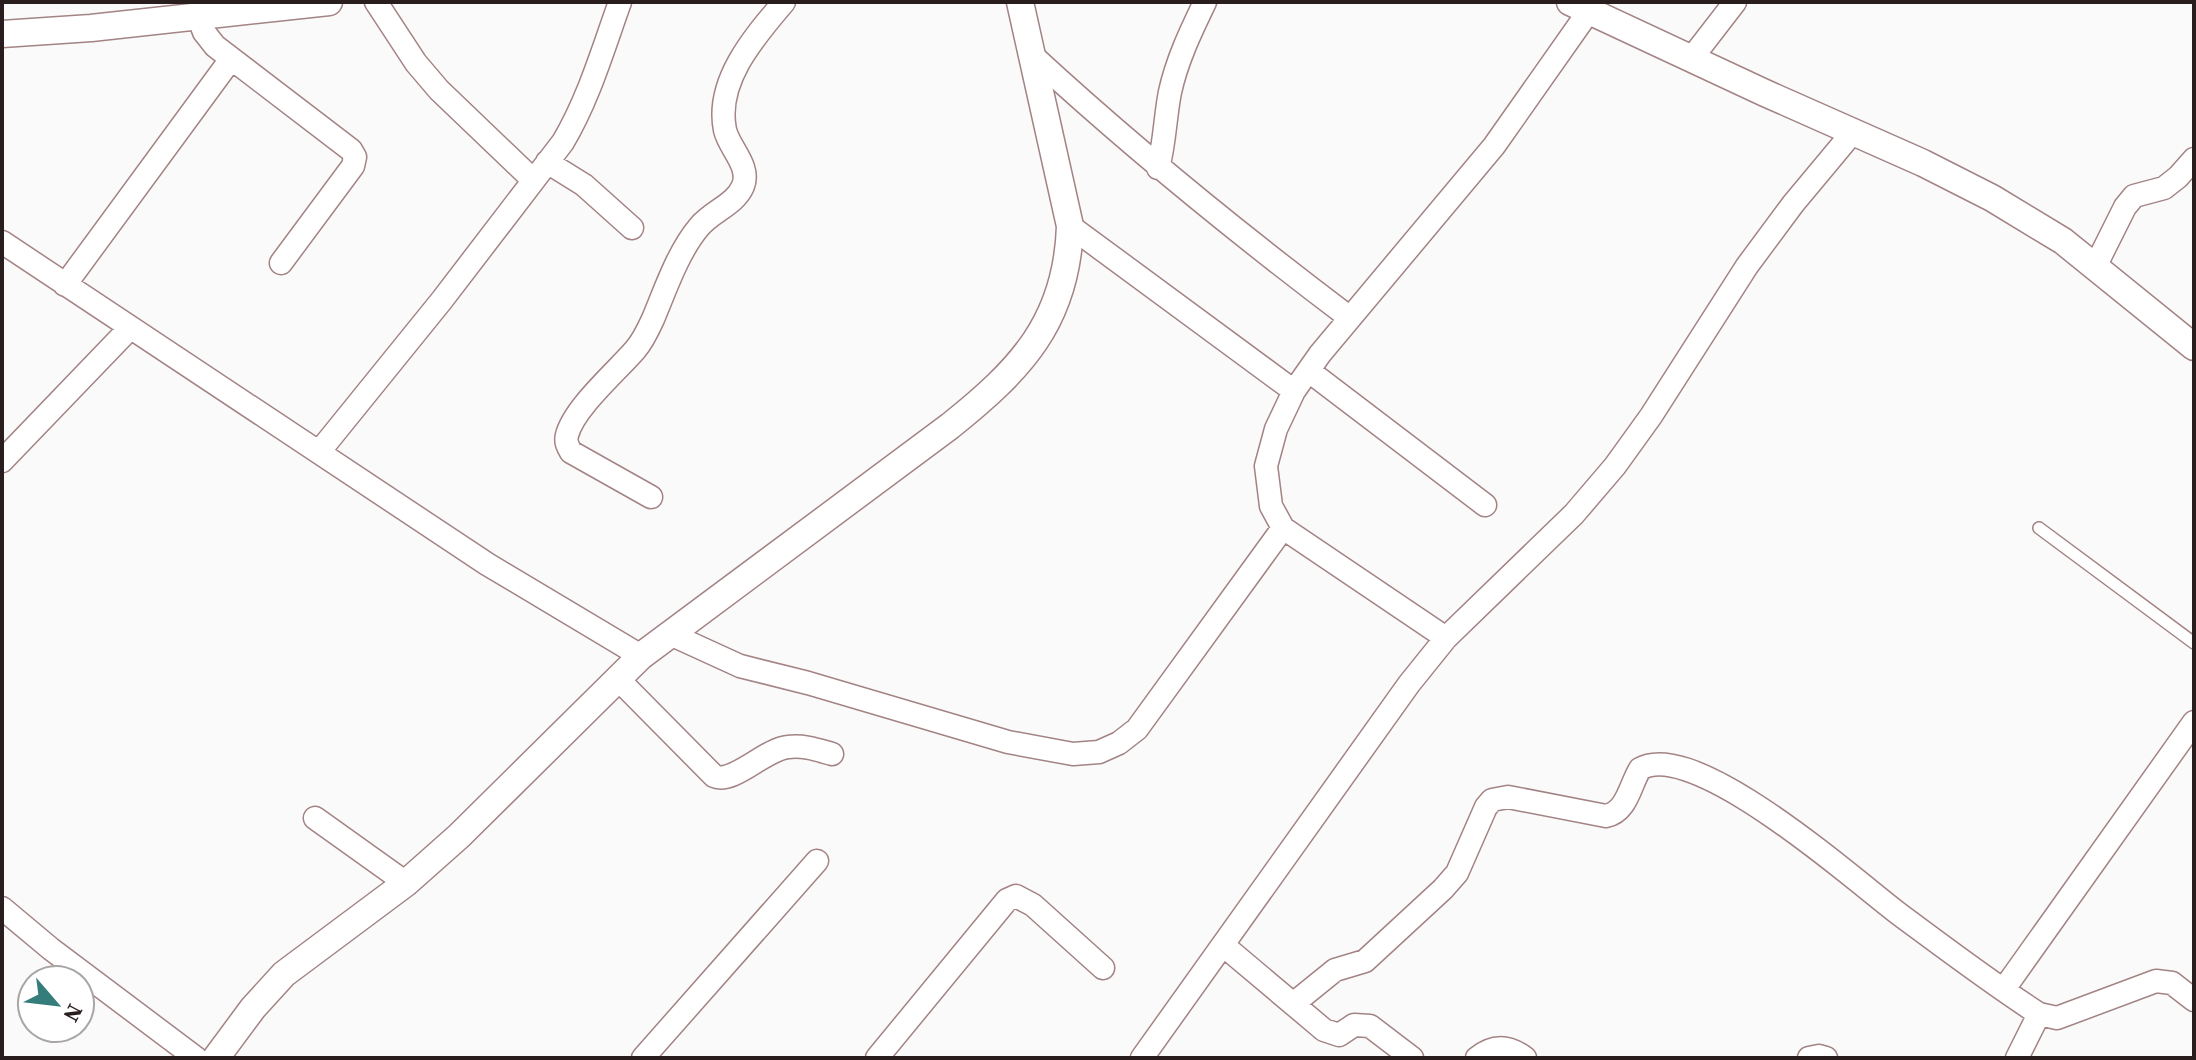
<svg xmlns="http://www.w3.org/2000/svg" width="2196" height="1060" font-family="'Source Serif 4',serif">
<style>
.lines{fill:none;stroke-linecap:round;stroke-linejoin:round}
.service-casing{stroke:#a38384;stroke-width:14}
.minor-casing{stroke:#a38384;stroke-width:25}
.tertiary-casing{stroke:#a38384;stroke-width:29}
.service{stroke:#fff;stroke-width:11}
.minor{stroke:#fff;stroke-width:22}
.tertiary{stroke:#fff;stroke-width:26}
</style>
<rect width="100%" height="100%" fill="#fafafa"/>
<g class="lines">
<defs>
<path id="service" d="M2039,528L2194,643"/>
<path id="minor" d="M376,2L416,63L439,90L533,180
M198,16L204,32L215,46L351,150L355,157L353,166L281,263
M1033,56C1134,149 1240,235 1350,318
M1691,59L1735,2
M547,162L584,185L632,228
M1158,168C1165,142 1165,117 1170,92C1177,60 1191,31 1205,2
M1070,226L1294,391
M2,242L487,564L641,656
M2095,267L2125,207L2134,196L2164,188L2178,177L2194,159
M65,285L231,59
M1309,371L1485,505
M319,452L442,300L563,142C589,98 603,49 620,2
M2,461L130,328
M651,497L571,452C568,447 565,442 567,435C574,408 616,372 635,350C643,341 648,330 653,319C666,288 678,252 699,227C712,211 735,205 743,186C751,166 729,148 725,130C715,81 755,36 784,2
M1283,528L1271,506L1266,466L1276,429L1294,391L1320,354L1494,146L1589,11
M670,634L740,666L808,683L1008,742L1073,754L1099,752L1119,743L1137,729L1283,528L1446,638
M617,678L714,776C733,785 765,749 788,747C804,745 818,750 832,754
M315,818L406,883
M2,908L51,949L196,1058
M1223,945L1324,1030L1339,1035L1354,1025L1370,1026L1412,1058
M2004,989L2194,722
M1293,1004L1335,970L1365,961L1443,889L1457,873L1486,807L1492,800L1508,797L1606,816C1627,812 1630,785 1640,769C1694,737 1854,880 1899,914C1945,948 1991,983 2039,1014L2057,1018L2156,981L2172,983L2194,1000
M643,1058L817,861
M877,1058L1007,900L1016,896L1033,905L1103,968
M1142,1058L1409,684L1446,638L1574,514L1615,466L1651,416L1747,266L1793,204L1853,132
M1477,1058C1493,1045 1508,1045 1525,1058
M1809,1058L1819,1056L1826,1058
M2017,1058L2039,1014"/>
<path id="tertiary" d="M1570,2L1765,93L1923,163L1992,198L2063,241L2194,347
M2,34L91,28L329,2
M216,1058L253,1008L284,974L406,883L459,836L641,656L950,426C1020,370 1067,322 1070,226L1020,2"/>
</defs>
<use href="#service" class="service-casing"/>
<use href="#minor" class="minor-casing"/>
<use href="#tertiary" class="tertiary-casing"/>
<use href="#service" class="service"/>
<use href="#minor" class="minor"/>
<use href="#tertiary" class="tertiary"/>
</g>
<rect width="2196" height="1060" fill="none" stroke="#291d1d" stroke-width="8"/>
<g transform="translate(56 1004) rotate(118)"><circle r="38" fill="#ffffff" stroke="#a9a5a5" stroke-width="2"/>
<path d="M0-6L14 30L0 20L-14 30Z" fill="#347d7b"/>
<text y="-12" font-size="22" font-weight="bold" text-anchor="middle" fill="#291d1d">N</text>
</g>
</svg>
